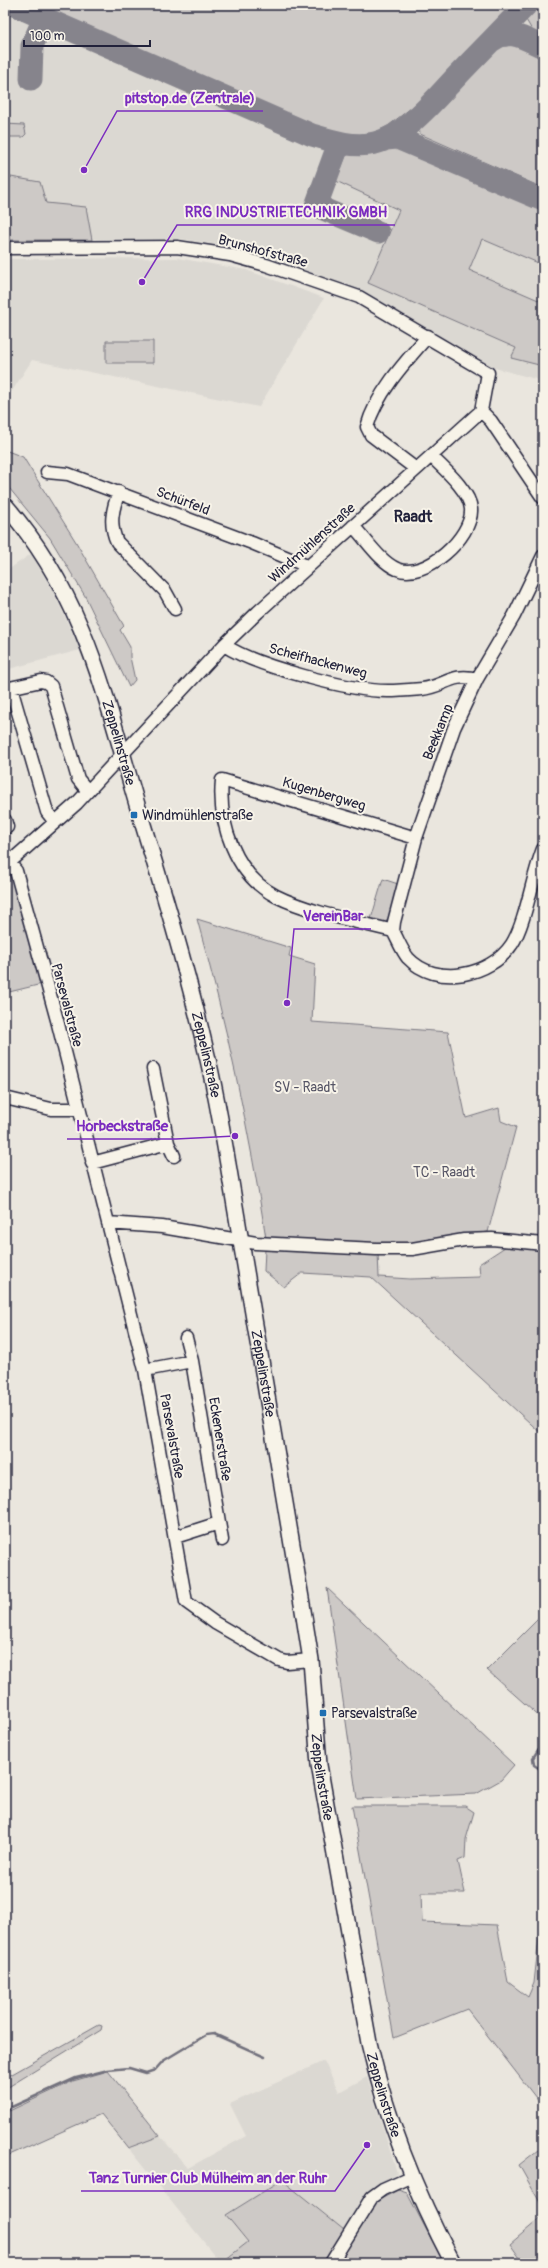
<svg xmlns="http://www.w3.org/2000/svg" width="548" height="2268" font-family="Pangolin,sans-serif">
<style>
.built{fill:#dbd8d2}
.green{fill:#cdc9c6;stroke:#787680}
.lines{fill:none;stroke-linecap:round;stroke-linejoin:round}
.stream{stroke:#716f7b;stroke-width:2.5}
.taxiway{stroke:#86848c;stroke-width:23}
.minor-casing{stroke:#22223b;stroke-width:15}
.major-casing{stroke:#22223b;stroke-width:18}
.minor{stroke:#f7f3e8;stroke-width:12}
.major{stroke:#f7f3e8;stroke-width:15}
.poi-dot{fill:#1f6fb2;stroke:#f7f3e8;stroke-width:1.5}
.labels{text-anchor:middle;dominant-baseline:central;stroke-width:4;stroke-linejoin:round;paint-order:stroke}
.street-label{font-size:14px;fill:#22223b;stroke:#f7f3e8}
.poi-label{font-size:14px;fill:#22223b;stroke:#f7f3e8;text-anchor:start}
.park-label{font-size:14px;fill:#555465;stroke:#f7f3e8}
.quarter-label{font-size:16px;font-weight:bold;fill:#22223b;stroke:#f7f3e8}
.leader{fill:none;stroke:#7b2cbf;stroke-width:1.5}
.callout-dot{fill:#7b2cbf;stroke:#f7f3e8;stroke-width:1.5}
.callout-label{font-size:15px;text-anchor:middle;font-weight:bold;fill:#7b2cbf;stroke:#f7f3e8;stroke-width:4;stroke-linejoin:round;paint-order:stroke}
</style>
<rect width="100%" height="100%" fill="#eae6de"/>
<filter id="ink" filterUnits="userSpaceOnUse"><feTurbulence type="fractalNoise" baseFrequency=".025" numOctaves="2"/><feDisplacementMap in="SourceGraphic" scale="8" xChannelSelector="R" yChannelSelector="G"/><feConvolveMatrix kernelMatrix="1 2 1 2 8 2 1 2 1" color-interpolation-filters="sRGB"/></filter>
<g filter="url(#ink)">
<path class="built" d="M5,5H543V381L495,368L490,370L363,294L328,279L234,247L180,239L5,240Z
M177,258L246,270L324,298L259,407L32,360L5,402V259Z
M31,554L54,593L80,650L5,670V572Z
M324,2061L339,2092L367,2077L397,2173L366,2193L344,2230L282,2181L226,2215L248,2243L220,2262L128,2148L160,2136L188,2168L246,2136L230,2104Z"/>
<path class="green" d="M33,5H514L416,104L388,126L372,134L346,135L316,128Z
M538,5H543V37L532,30L525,18Z
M515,45L543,57V188L420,134L419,126L497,47Z
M5,124L24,125L26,134L23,137H5Z
M399,147L543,210V265L482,239L469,270L543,302V366L511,358L516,348L368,283L399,210L336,181L346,156L353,152Z
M5,176L40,182L46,203L86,207L92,240H5Z
M106,341H153V363H106Z
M5,450L23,457L76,542L124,626L120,630L130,647V657L135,680L129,687L85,596L50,538L5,483Z
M5,866L11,873L42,984L5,993Z
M383,879L398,884L387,924L371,919Z
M197,919L291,948L289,956L315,964L312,1022L448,1032L466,1118L499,1108L501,1121L516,1127L488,1232L395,1245L266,1238C249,1130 227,1025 197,919Z
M508,1245L543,1251V1435L371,1277L302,1273L284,1287L264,1271L265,1249L378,1253L379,1277L410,1279L480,1277L479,1264Z
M327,1588L514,1765L501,1780L476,1794L357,1799Z
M543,1614V1720L487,1670Z
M352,1806H465L474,1812L466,1839L465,1858L458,1861L465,1893H421L422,1922L497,1925L508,1982L528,1997L534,1983L543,1901V2107L467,2009L394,2038Z
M99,2025L102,2026L101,2030L5,2089V2078Z
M108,2071L160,2136L128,2148L101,2114L5,2157V2113L73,2081Z
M543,2146V2208L519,2165Z
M282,2180L344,2230L323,2263H221L248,2242L226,2215Z
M398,2190L407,2193L444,2263H338L377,2201Z
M543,2216V2263H519L522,2261L510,2244Z"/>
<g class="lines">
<path class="stream" d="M543,1742L533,1758L534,1765L543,1771
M5,2110L76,2078L108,2070L129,2068L146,2073L155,2070L163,2061L206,2035L214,2034L265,2057"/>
<path class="taxiway" d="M14,5L312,135C332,141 354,148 375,143C406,136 437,97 458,75C481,51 504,28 526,5
M493,40C509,27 527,40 543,47
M31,79L32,46L44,18
M386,139L397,138L543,200
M339,143L316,206L378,232"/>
<defs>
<path id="minor" d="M5,248L177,247L230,255L266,265L359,297L488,373L481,411L258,612L224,645L77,803L10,862
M481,411L491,421L543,498
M416,469L371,435L367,427C376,394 405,362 428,336
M47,472L68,474L252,543L307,566
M119,492C112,510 109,525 117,542L165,591L175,609
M353,526C366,539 380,562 397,569C424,581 473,537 471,509C470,491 443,468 431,456
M224,645C255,666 350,691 388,691C399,691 410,690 422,689C444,687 452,672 477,679
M11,688L47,812L55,822
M5,689L41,681L46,682L51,686L78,779L87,790
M5,820L7,827
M416,838L222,780C218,823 235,875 276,896C308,912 358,922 393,931C398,940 402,951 408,958C436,988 491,976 512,944C526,922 532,877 543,849
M5,858L16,871L57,1020L145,1370L186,1602L215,1623L279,1660L287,1662L311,1660
M393,931L394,922L416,838L454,728L477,679L514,616L543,556
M153,1069L168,1143L174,1156
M5,1098L51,1109H78
M92,1163L168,1143
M108,1223L162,1227L256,1243L376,1249H412L464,1240L492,1239L543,1244
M186,1338L192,1361
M145,1370L192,1361L222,1540
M175,1537L219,1523
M331,2263L372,2197L383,2189L412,2176"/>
<g id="major">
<path id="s1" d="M5,505C85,596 105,696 138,808C162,887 186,966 205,1047C218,1099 226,1153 235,1206C258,1338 280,1471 302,1604L311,1660L319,1765L369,2043C387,2120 416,2193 453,2263"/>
</g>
</defs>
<use href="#minor" class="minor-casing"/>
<use href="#major" class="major-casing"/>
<use href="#minor" class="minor"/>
<use href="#major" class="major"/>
</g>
</g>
<g class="poi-dot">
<rect x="130" y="811" width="8" height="8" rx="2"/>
<rect x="319" y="1709" width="8" height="8" rx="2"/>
</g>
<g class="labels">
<g class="street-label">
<text transform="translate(263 251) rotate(15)">Brunshofstraße</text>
<text transform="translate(183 501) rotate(21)">Schürfeld</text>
<text transform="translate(312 543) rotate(-42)">Windmühlenstraße</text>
<text transform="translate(318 661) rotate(15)">Scheifhackenweg</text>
<text transform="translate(438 732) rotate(-68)">Beekkamp</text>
<text stroke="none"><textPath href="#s1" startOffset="266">Zeppelinstraße</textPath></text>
<text transform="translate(324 794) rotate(17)">Kugenbergweg</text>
<text transform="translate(67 1005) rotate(75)">Parsevalstraße</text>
<text stroke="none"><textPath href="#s1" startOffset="590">Zeppelinstraße</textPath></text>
<text stroke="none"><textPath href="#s1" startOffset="914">Zeppelinstraße</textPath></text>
<text transform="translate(172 1436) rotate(80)">Parsevalstraße</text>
<text transform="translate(220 1439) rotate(81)">Eckenerstraße</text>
<text stroke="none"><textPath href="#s1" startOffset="1322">Zeppelinstraße</textPath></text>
<text stroke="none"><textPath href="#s1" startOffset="1646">Zeppelinstraße</textPath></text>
</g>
<g class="poi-label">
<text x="142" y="815">Windmühlenstraße</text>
<text x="331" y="1713">Parsevalstraße</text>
</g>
<g class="park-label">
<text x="305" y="1087">SV - Raadt</text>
<text x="444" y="1172">TC - Raadt</text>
</g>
<g class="quarter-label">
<text x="413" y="517">Raadt</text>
</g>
</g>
<path class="leader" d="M84 170L117 111H263M142 282L177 225H395M287 1003L294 929H371M235 1136L176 1139H67M367 2145L335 2191H81"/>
<g class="callout-dot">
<circle cx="84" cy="170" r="4"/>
<circle cx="142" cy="282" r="4"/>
<circle cx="287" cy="1003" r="4"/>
<circle cx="235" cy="1136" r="4"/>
<circle cx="367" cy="2145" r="4"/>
</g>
<g class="callout-label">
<text x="190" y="103">pitstop.de (Zentrale)</text>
<text x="286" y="217">RRG INDUSTRIETECHNIK GMBH</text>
<text x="333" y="921">VereinBar</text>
<text x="122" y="1131">Horbeckstraße</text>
<text x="208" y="2183">Tanz Turnier Club Mülheim an der Ruhr</text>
</g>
<rect width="548" height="2268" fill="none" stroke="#f7f3e8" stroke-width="20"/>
<rect x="10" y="10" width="528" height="2248" fill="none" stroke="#22223b" stroke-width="1.5" filter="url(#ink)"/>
<path d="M24 40v6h126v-6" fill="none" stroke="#22223b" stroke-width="2"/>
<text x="30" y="40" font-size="12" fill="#22223b" stroke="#f7f3e8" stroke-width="3" paint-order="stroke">100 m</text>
</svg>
